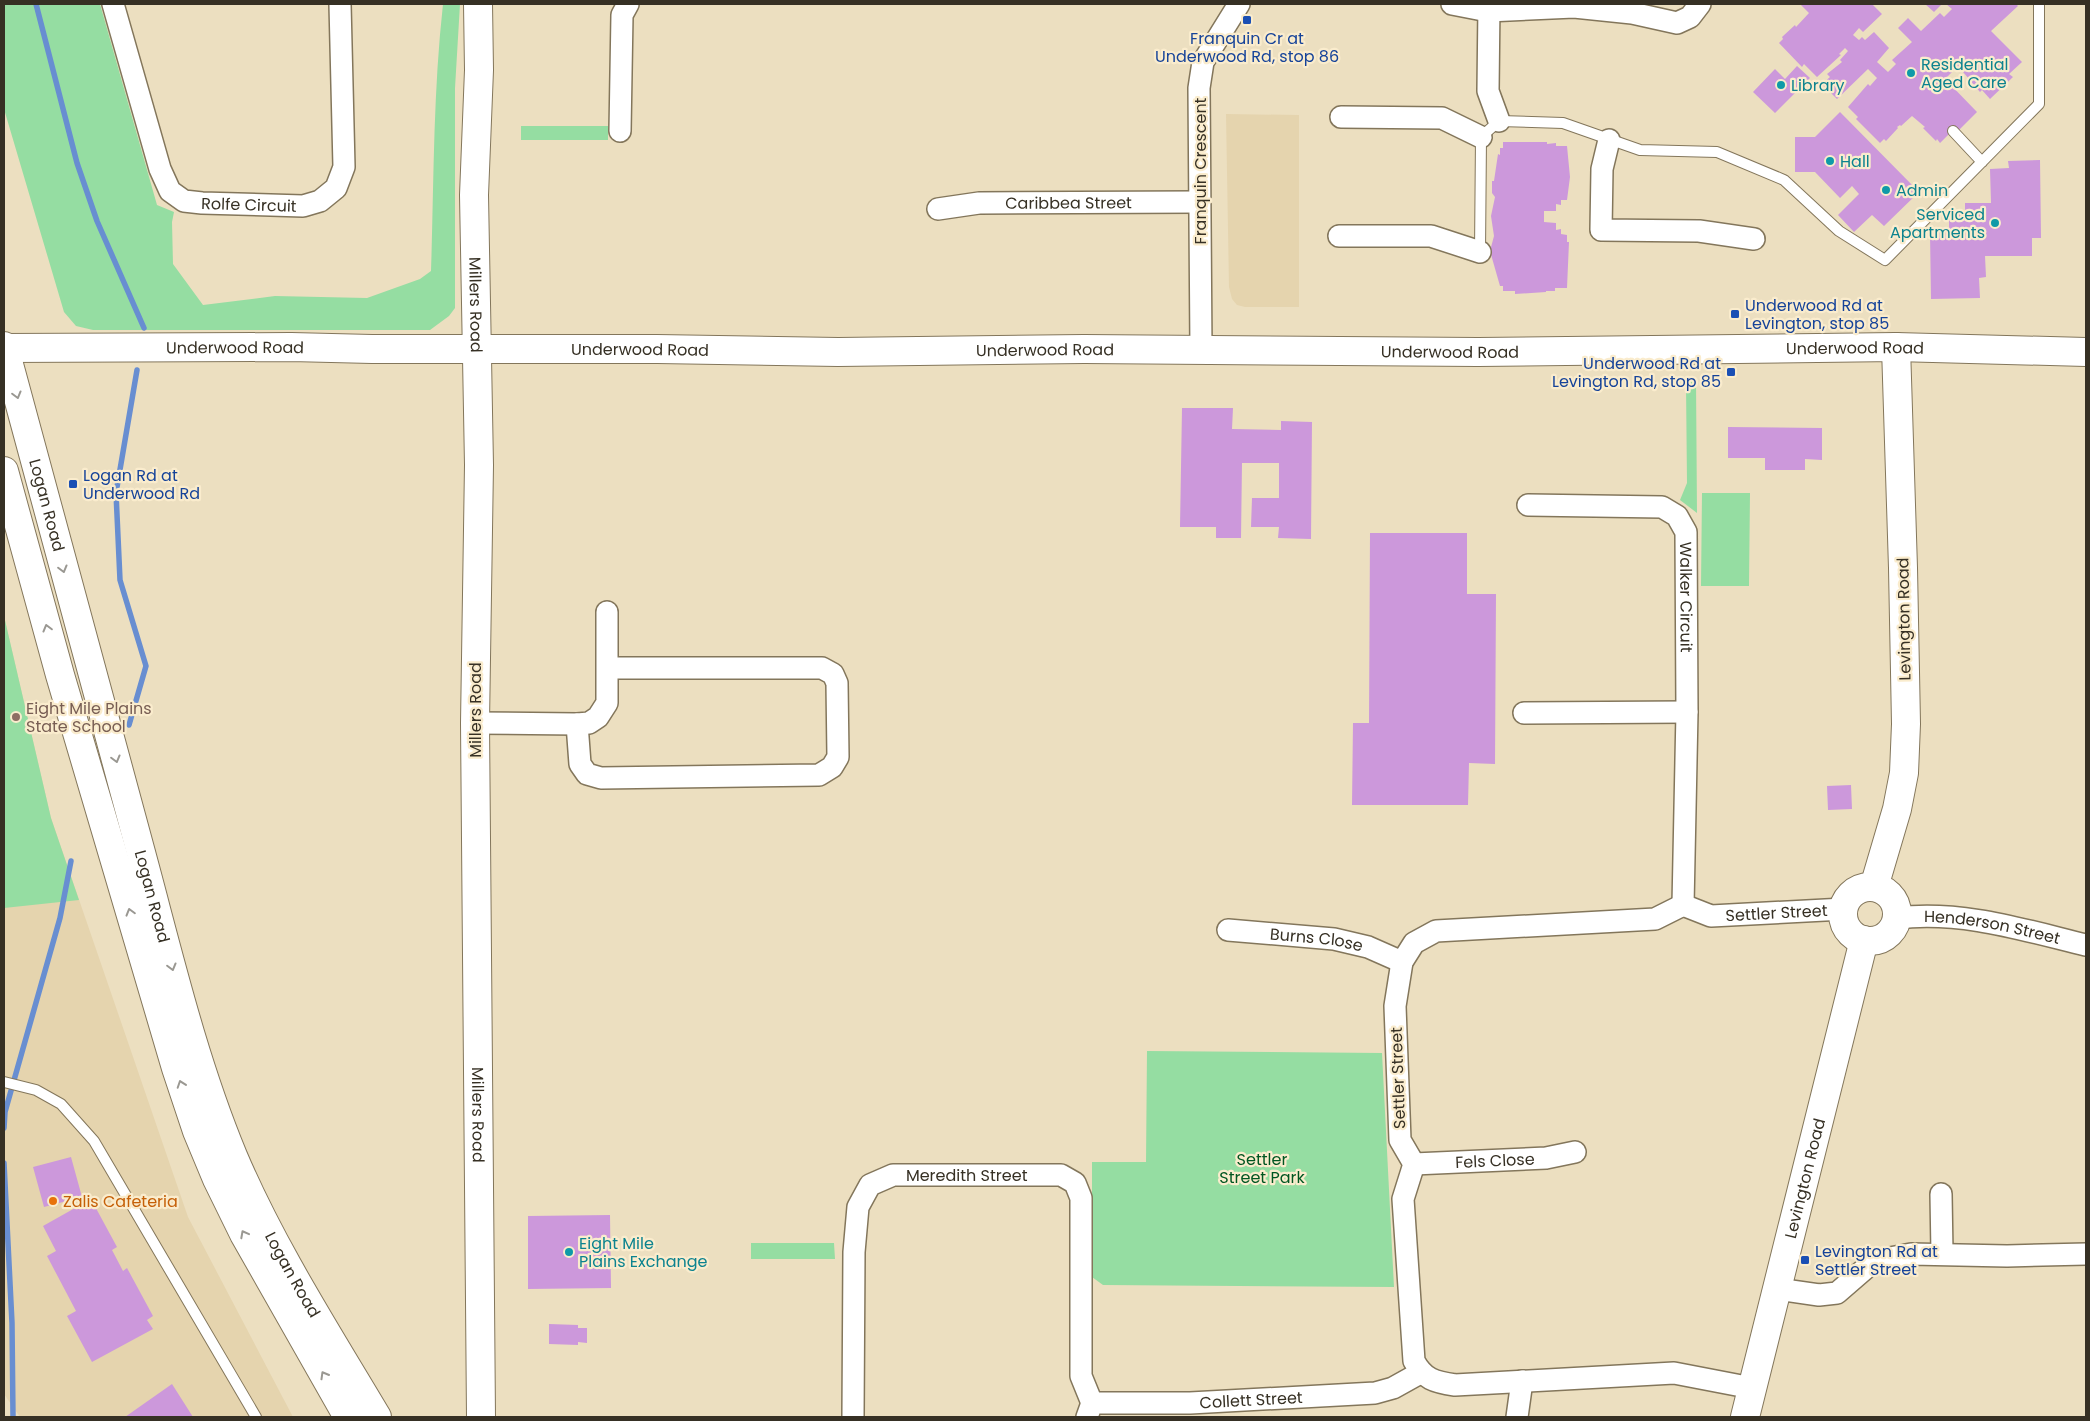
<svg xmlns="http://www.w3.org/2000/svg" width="2090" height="1421" font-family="Poppins,sans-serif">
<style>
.built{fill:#e5d4ae}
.green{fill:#95dda2}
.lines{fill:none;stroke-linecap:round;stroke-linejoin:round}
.stream{stroke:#688ed1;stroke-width:5.5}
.building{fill:#cc98db}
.lane-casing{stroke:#83765b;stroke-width:12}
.street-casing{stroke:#83765b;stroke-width:24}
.secondary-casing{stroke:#83765b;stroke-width:30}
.primary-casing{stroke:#83765b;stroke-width:30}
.lane{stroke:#fff;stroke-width:10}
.street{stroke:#fff;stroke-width:21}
.secondary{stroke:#fff;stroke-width:28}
.primary{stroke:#fff;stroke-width:28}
.oneway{stroke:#9a9892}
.transit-dot{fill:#1a4fb4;stroke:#faeccd;stroke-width:2}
.culture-dot{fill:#0f9aa8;stroke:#faeccd;stroke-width:2}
.education-dot{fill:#8d6e63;stroke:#faeccd;stroke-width:2}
.food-dot{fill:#e8710a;stroke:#faeccd;stroke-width:2}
.labels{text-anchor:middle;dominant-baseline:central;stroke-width:4.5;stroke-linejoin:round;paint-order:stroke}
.transit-label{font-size:16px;fill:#164399;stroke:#faeccd;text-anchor:start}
.culture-label{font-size:16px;fill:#0d838f;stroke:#faeccd;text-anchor:start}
.street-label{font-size:16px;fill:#363024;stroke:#faeccd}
.education-label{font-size:16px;fill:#785e54;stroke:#faeccd;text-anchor:start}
.park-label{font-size:16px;fill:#005621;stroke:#faeccd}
.food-label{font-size:16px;fill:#c56008;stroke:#faeccd;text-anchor:start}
</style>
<rect width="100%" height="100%" fill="#ecdfc0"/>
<path class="built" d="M1226,114L1299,115V307H1245L1237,305L1232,299L1229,287Z
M4,616L51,818L188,1217L293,1417H20L4,1394Z"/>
<path class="green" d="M4,4H100L157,205L174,212L172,222L173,264L203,305L275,296L367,298L420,279L431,271C434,181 433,94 443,4H460L455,88V308L449,316L430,330H93L76,326L64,312L4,109Z
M521,126H608V140H521Z
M1696,380L1697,513L1680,500L1687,483L1686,384Z
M1702,493H1750L1749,586H1701Z
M4,616L51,818L79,900L4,908Z
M1147,1051L1382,1053L1394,1287L1103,1285L1092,1277V1162H1146Z
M751,1243H834L835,1259H751Z"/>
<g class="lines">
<path class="stream" d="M36,4L77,163L97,221L144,328
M129,725L146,666L120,580L116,493L137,370
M4,1128L5,1112L60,918L71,861
M4,1163L12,1323L13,1417"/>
</g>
<path class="building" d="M1800,4H1872L1882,14L1863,32L1859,28L1853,35L1859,40L1862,37L1865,40L1874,32L1889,48L1877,62L1888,72L1896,64L1892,60L1912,42L1898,28L1908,18L1921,31L1940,13L1944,17L1952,9L1946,4H2016L2018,6L1991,31L2022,62L2009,74L2013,77L1990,99L1982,90L1980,92L1958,66L1945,79L1977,112L1957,132L1954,129L1940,143L1937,139L1936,141L1923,128L1925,127L1912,116L1901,126L1900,125L1897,127L1898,128L1886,141L1884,139L1880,143L1856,119L1858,117L1848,107L1868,84L1870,86L1877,78L1868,69L1837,99L1822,84L1830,77L1827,74L1842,62L1840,60L1848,51L1845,48L1839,54L1841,55L1817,77L1804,64L1802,67L1779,43L1783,39L1782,37L1795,25L1796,27L1809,13Z
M1925,4H1942L1934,12Z
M1797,66L1810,78L1775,113L1753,92L1775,69L1785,79Z
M1840,112L1919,192L1884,226L1872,215L1854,232L1838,215L1859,194L1852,186L1840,198L1815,172H1795V137H1815Z
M1503,142H1547V144L1556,143V146H1567L1570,177L1567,200H1561V205L1556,204V211H1544V222L1556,223V230L1561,229V234L1567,235V242H1569L1567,288H1555V291H1546V292L1515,294V291H1503V286H1500L1490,251L1494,236L1491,216L1495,197L1492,193V181H1494L1498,154L1500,155V148H1503Z
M2040,160L2041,238H2032V256H1985L1986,277L1979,278L1980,298L1931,299L1930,232H1949V214H1965V203H1991L1990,169L2009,168L2008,161Z
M1182,408H1233L1232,429L1281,430V421L1312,422L1311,539L1278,538L1279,527H1251L1252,498H1279V463H1242L1241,538H1216V527H1180Z
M1728,427L1822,428V460L1805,459V470H1765V458H1728Z
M1370,533H1467V594H1496L1495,764L1469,763L1468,805H1352L1353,723H1369Z
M1851,785L1852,809L1828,810L1827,786Z
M71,1157L82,1197L44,1207L33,1167Z
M91,1199L117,1247L112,1250L123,1271L127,1268L153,1316L147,1320L153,1329L92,1362L67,1316L76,1311L47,1256L56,1251L43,1226Z
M610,1215L611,1288L528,1289V1216Z
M549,1324L578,1325V1328H587V1343L578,1342V1345L549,1344Z
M172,1384L193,1417H125Z"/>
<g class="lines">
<defs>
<path id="lane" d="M1953,131L1982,162
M1480,252L1481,137L1499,121L1563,123L1640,150L1717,152L1784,180L1839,231L1885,260L2039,104V4
M4,1082L36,1090L61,1104L94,1141L256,1417"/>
<g id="street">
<path id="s1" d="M113,4L160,169L170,191L184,201L202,203L303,206L320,201L336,188L344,167L340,4"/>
<path d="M1452,4L1488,11L1574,7L1632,13L1677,23L1690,17L1700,4"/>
<path d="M1489,4L1488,91L1499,121"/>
<path d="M1341,117L1442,118L1481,137"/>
<path d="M620,131L622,15L628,4"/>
<path d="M1609,140L1602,169L1601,230L1699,231L1754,239"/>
<path id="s2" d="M938,209L979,203L1199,202"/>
<path d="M1339,236H1431L1480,252"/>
<path d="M1201,350L1199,88L1203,62L1239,4"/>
<path id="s3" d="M1528,505L1662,507L1677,516L1686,532L1687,712L1683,905"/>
<path d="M1524,713L1687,712"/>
<path d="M475,723L577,724L589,723L598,717L607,703V612"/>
<path d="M577,724L580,764L587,774L601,778L819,775L832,767L838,757L837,683L833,674L822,668H608"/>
<path id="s4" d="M1897,918C1961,910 2024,930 2086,945"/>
<path id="s5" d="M1228,930L1334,939L1368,947L1402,962"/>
<path id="s6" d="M1414,1164L1546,1158L1575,1152"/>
<path d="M1941,1194L1942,1253"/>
<path d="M1777,1289L1819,1295L1837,1293L1874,1261L1911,1254L2007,1256L2086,1254"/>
<path id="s7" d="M1752,1388L1674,1373L1455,1385C1434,1382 1424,1379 1414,1361L1403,1199L1414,1164L1400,1140L1395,1006L1402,962L1414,943L1436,931L1655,919L1683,905L1711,916L1844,909"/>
<path id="s8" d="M853,1417L854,1252L858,1207L870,1185L893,1175H1061L1075,1183L1081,1198V1376L1092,1403"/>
<path id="s9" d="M1087,1417L1092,1403H1190L1375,1393L1393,1388L1420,1373"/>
<path d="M1517,1417L1522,1381"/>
</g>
<g id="secondary">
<path id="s10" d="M478,4L479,70L474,195L479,465L475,723L481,1417"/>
<path id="s11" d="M4,348L291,347L372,349H657L838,352L1084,349L1478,352L1896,347L2086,352"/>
<path d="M1874,887L1897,809L1904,773L1906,724L1903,568L1896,347"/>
<circle cx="1870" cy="914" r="27"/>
<path id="s12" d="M1745,1417L1864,940"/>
</g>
<g id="primary">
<path id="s13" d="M4,346C50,513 94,681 140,849C168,952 192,1057 233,1156C271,1246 327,1333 377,1417"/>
<path d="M4,471L60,675L176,1068L197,1131L217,1179L244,1234L348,1417"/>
</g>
</defs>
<use href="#lane" class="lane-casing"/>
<use href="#street" class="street-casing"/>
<use href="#secondary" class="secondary-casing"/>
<use href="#primary" class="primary-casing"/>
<use href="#lane" class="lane"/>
<use href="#street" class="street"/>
<use href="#secondary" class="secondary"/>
<use href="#primary" class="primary"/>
</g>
<defs><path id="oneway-chevron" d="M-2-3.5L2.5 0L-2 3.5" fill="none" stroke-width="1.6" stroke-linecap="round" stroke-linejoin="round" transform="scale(1.25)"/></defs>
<g class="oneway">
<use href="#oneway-chevron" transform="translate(17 395) rotate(75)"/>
<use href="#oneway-chevron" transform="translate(63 569) rotate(75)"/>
<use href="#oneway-chevron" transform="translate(47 628) rotate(-105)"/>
<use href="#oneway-chevron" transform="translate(116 759) rotate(75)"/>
<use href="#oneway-chevron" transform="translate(130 912) rotate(-106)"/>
<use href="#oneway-chevron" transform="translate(172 967) rotate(75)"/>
<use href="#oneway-chevron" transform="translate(181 1084) rotate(-109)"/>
<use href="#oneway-chevron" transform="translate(244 1234) rotate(-118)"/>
<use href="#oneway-chevron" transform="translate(324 1375) rotate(-120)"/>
</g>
<g class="transit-dot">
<rect x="1242" y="15" width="10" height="10" rx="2.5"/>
<rect x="1730" y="309" width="10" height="10" rx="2.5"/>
<rect x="1726" y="367" width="10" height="10" rx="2.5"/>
<rect x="68" y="479" width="10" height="10" rx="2.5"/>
<rect x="1800" y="1255" width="10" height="10" rx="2.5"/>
</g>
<g class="culture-dot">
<circle cx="1911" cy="73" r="5"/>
<circle cx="1781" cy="85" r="5"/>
<circle cx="1830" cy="161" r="5"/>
<circle cx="1886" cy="190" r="5"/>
<circle cx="1995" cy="223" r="5"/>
<circle cx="569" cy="1252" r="5"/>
</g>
<circle class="education-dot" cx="16" cy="717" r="5"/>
<circle class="food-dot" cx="53" cy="1201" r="5"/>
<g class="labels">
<g class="transit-label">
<text x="1247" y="38" text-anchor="middle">Franquin Cr at<tspan x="1247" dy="18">Underwood Rd, stop 86</tspan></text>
<text x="1745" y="305">Underwood Rd at<tspan x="1745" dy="18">Levington, stop 85</tspan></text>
<text x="1721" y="363" text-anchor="end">Underwood Rd at<tspan x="1721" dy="18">Levington Rd, stop 85</tspan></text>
<text x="83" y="475">Logan Rd at<tspan x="83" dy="18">Underwood Rd</tspan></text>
<text x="1815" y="1251">Levington Rd at<tspan x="1815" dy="18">Settler Street</tspan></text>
</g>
<g class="culture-label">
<text x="1921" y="64">Residential<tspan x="1921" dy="18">Aged Care</tspan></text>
<text x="1791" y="85">Library</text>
<text x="1840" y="161">Hall</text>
<text x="1896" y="190">Admin</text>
<text x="1985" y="214" text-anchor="end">Serviced<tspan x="1985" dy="18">Apartments</tspan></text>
<text x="579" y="1243">Eight Mile<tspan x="579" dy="18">Plains Exchange</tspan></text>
</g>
<g class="street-label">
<text transform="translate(1200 171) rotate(-90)">Franquin Crescent</text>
<text stroke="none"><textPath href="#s2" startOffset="131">Caribbea Street</textPath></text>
<text stroke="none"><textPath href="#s1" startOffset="278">Rolfe Circuit</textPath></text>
<text stroke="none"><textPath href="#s10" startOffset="301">Millers Road</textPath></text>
<text stroke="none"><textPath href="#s11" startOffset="231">Underwood Road</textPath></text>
<text stroke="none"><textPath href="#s11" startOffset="1851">Underwood Road</textPath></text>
<text stroke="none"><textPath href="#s11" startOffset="636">Underwood Road</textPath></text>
<text stroke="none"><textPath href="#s11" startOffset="1041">Underwood Road</textPath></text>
<text stroke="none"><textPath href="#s11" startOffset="1446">Underwood Road</textPath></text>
<text stroke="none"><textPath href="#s13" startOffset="165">Logan Road</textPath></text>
<text stroke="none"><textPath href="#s3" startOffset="235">Walker Circuit</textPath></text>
<text transform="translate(1904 619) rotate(-91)">Levington Road</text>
<text transform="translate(475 710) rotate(-90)">Millers Road</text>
<text stroke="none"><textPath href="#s13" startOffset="570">Logan Road</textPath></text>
<text stroke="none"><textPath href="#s7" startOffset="1148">Settler Street</textPath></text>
<text stroke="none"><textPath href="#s4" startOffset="96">Henderson Street</textPath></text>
<text stroke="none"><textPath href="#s5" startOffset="89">Burns Close</textPath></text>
<text transform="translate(1398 1078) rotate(-92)">Settler Street</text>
<text stroke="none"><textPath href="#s10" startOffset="1111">Millers Road</textPath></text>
<text stroke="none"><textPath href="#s6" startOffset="81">Fels Close</textPath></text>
<text stroke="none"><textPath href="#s8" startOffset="334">Meredith Street</textPath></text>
<text stroke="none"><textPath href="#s12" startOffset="246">Levington Road</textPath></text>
<text stroke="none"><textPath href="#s13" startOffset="975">Logan Road</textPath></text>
<text stroke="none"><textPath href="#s9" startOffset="174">Collett Street</textPath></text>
</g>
<g class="education-label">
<text x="26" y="708">Eight Mile Plains<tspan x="26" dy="18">State School</tspan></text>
</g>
<g class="park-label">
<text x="1262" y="1159">Settler<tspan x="1262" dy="18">Street Park</tspan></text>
</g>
<g class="food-label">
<text x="63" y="1201">Zalis Cafeteria</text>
</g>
</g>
<rect width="2090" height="1421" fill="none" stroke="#363024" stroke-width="10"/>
</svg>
